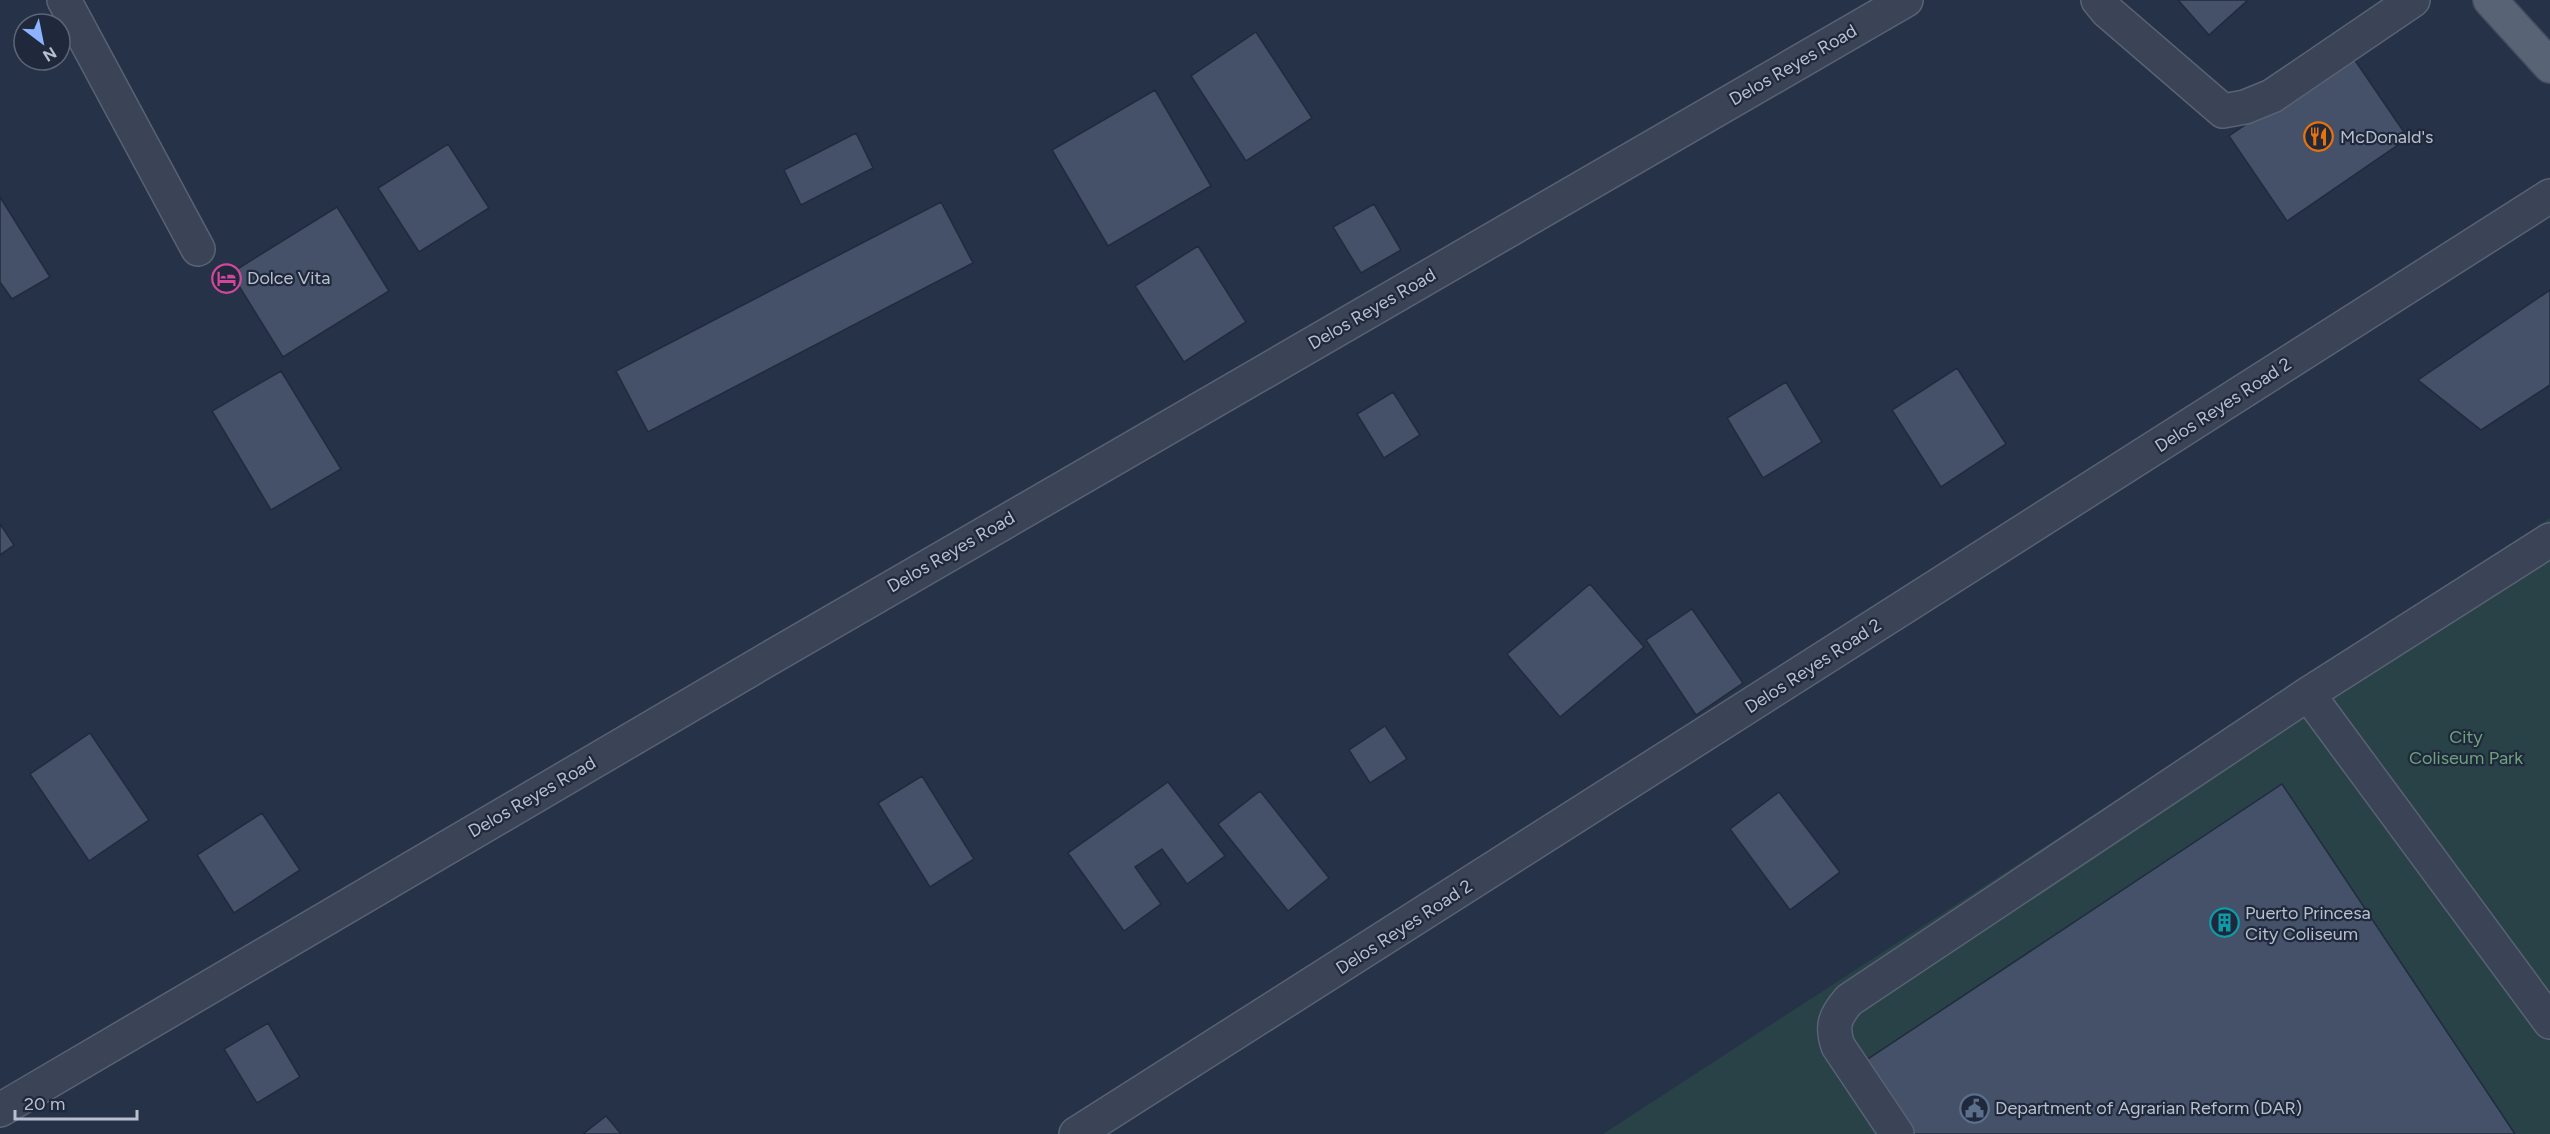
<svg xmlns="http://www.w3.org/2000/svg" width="2550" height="1134" font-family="Figtree,sans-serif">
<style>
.green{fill:#284248}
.building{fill:#445169;stroke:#212b3d;stroke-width:1.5}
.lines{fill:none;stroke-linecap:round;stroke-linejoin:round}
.minor-casing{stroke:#596273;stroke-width:36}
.major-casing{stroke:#444d5f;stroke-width:36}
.minor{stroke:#3a4456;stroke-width:33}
.major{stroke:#586376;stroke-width:33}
.labels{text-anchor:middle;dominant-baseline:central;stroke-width:4.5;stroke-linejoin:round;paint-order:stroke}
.street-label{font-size:18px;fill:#b8c0cf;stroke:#1f293b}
.poi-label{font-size:18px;fill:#b8c0cf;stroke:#1f293b;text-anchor:start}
.park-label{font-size:18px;fill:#6da27c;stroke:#1f293b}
</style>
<rect width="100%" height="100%" fill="#253247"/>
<path class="green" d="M2550,518V1134H1603Z"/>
<path class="building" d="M2178,0H2248L2209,35Z
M1256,32L1312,118L1246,161L1191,76Z
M2350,53L2408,138L2287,221L2229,136Z
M1155,90L1211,186L1108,246L1052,150Z
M856,133L873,168L801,205L784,170Z
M448,144L489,208L419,252L378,188Z
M0,197L50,277L12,299L0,282Z
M941,202L973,263L648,432L616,371Z
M1374,204L1401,250L1361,273L1333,227Z
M337,207L389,291L283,357L231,273Z
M1198,246L1246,322L1184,362L1135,286Z
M2550,290V385L2481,430L2418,380Z
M1957,368L2006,444L1941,487L1892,410Z
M281,371L341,469L271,510L212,411Z
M1786,382L1822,442L1763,478L1727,418Z
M1393,392L1420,435L1384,458L1357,414Z
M0,524L14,545L0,555Z
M1590,584L1644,647L1560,717L1507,654Z
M1692,609L1743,683L1696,715L1646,640Z
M1385,726L1407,759L1370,783L1349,750Z
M90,733L149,820L89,861L30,774Z
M922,776L974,859L930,887L878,803Z
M1168,782L1225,856L1187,884L1162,849L1135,867L1161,904L1124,931L1068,853Z
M2282,784L2515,1134H1914L1865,1061Z
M1260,791L1329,878L1288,911L1218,824Z
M1779,792L1840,872L1790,910L1730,829Z
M262,813L300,870L234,913L197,855Z
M268,1023L300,1077L257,1103L224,1049Z
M606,1116L621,1134H583Z"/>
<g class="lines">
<defs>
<path id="minor" d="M64,0L198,249
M2098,0L2107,11L2223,111L2245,107L2272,96L2413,0
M2308,694L2550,1022
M0,1110L770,658L1906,0
M1076,1134L2550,196
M1897,1134L1838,1046C1831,1026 1835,1016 1849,1000L2308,694L2550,540"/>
<path id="major" d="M2490,0L2550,66"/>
</defs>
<use href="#minor" class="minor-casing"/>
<use href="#major" class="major-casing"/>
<use href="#minor" class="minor"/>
<use href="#major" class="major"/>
</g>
<defs>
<symbol id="restaurant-ring" viewBox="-11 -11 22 22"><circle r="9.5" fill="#1f293b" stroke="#e8710a" stroke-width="1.5"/><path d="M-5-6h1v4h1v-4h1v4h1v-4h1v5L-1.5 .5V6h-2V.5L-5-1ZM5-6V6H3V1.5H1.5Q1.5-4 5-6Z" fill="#e8710a"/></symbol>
<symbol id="hotel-ring" viewBox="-11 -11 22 22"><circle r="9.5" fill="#1f293b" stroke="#d1479c" stroke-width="1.5"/><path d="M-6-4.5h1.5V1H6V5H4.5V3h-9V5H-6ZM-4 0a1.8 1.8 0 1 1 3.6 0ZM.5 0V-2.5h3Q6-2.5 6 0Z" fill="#d1479c"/></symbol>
<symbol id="building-ring" viewBox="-11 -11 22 22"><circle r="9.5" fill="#1f293b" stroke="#0f9aa8" stroke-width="1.5"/><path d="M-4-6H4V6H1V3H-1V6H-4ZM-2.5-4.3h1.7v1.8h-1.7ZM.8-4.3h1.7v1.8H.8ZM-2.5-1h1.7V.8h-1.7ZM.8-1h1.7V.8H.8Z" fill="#0f9aa8"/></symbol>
<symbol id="civic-ring" viewBox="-11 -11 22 22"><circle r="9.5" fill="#1f293b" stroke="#5c6f8a" stroke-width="1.5"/><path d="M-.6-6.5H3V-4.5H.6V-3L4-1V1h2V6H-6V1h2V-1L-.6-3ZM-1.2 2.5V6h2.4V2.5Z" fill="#5c6f8a"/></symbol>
</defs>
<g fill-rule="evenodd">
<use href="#restaurant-ring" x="2302" y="120" width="33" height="33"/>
<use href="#hotel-ring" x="210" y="262" width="33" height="33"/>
<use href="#building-ring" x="2208" y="906" width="33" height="33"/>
<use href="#civic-ring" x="1958" y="1092" width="33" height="33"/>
</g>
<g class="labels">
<g class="street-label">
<text transform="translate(1793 65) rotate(-30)">Delos Reyes Road</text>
<text transform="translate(1372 309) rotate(-30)">Delos Reyes Road</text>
<text transform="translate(2223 405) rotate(-33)">Delos Reyes Road 2</text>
<text transform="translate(951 552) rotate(-30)">Delos Reyes Road</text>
<text transform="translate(1813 666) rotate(-33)">Delos Reyes Road 2</text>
<text transform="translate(532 797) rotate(-30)">Delos Reyes Road</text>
<text transform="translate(1404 927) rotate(-33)">Delos Reyes Road 2</text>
</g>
<g class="poi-label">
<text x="2340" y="137">McDonald's</text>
<text x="247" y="278">Dolce Vita</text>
<text x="2245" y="913">Puerto Princesa<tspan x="2245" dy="21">City Coliseum</tspan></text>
<text x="1995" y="1108">Department of Agrarian Reform (DAR)</text>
</g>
<g class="park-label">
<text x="2466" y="737">City<tspan x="2466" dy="21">Coliseum Park</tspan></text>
</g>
</g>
<g transform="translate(42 42) rotate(148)"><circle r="28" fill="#1f293b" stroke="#5c6576" stroke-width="1.5"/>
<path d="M0-4.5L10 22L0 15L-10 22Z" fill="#8db3ff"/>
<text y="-9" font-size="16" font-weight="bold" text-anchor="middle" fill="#b8c0cf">N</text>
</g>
<path d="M15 1110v9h122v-9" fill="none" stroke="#b8c0cf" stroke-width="3"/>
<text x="24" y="1110" font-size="18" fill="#b8c0cf" stroke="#1f293b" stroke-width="4.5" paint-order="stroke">20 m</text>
</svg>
